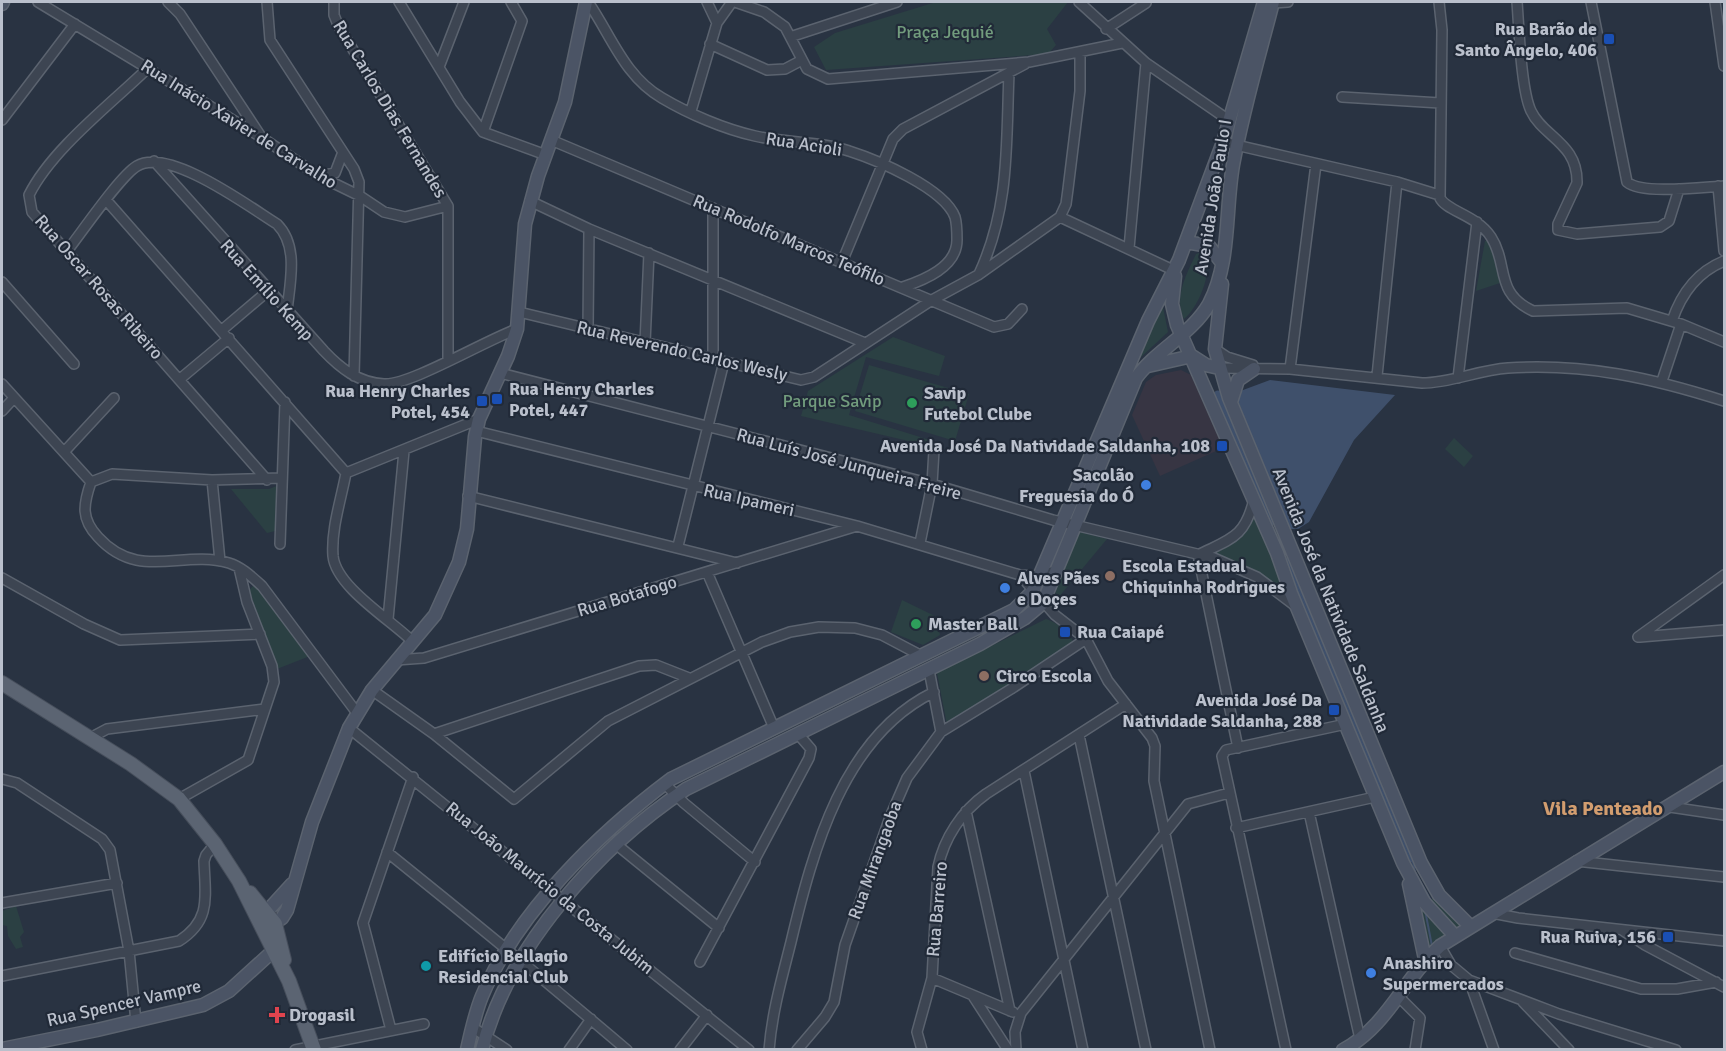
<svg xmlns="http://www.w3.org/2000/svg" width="1726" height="1051" font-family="Signika,sans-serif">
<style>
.medical{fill:#373543}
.green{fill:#2b4043}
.water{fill:#3f506b}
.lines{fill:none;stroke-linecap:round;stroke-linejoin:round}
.stream{stroke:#3f506b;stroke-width:2}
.canal{stroke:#3f506b;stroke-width:9}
.street-casing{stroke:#5b636f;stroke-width:12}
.secondary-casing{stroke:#5b636f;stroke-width:15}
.primary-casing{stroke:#464e5b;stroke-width:16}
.street{stroke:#3d4552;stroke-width:9}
.secondary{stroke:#4b5465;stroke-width:12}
.primary{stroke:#5b6472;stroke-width:14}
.transit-dot{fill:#1a4fb4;stroke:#212a38;stroke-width:2}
.leisure-dot{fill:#2e9e5b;stroke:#212a38;stroke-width:2}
.shop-dot{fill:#3f7fe0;stroke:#212a38;stroke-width:2}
.education-dot{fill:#8d6e63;stroke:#212a38;stroke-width:2}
.culture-dot{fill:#0f9aa8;stroke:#212a38;stroke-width:2}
.health-dot{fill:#e0444e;stroke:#212a38;stroke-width:2}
.labels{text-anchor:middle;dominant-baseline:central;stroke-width:4.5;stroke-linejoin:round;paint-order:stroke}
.poi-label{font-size:18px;font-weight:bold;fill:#bac0cc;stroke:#212a38;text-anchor:start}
.park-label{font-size:18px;fill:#729c7d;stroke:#212a38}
.street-label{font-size:18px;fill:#bac0cc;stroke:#212a38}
.neighbourhood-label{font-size:20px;font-weight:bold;fill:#d29d6f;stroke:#212a38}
</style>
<rect width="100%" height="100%" fill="#293342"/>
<path class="medical" d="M1181,370L1191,375L1223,448L1160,476L1132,415L1146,382L1156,375Z"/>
<path class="green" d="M936,2H1068L1047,29L1056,45L1048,54L826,70L814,47L835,33Z
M1489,240L1500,283L1476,291L1485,241Z
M1202,252C1217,264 1198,309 1184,319C1173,298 1187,273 1196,254Z
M1161,297L1168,332L1139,359L1135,356Z
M893,337L945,356L939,376L866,357L849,415L933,441L930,446L801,416L808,391Z
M869,365L969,394L955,441L855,411Z
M1454,438L1473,456L1464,467L1445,449Z
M279,485L278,524L275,531L267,533L231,489H269Z
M1255,509L1286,595L1254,571L1212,553C1237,546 1246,534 1255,509Z
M1079,532L1107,539L1053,604L1060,574Z
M254,585L262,593L310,656L277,669L249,590Z
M902,600L937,617L940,635L923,645L891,632Z
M1046,619C1057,623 1073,633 1074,646L947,725L937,673Z
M1433,898L1464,927L1431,951L1418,904L1426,905Z
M16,906L24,932L20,937L23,947L16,949L8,936L7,926L2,925V911Z"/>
<path class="water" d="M1270,380L1395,395L1354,440L1309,522L1298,529H1291L1285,523L1235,393Z"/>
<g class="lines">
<path class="stream" d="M1412,858L1415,872L1430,899
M1425,910L1432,946"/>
<path class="canal" d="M1218,395L1270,522
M1286,562L1338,690L1412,858"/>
<defs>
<path id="street" d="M38,2L261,137L319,176L360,196L384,212L405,217L448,206
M168,2L180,14L260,135
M267,2L270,40L354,169L359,182L354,376
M334,2V15L338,25L448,206V360
M399,2L460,102L483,132L546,155
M588,2C611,35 624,76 662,98C689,114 724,129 755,136C784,143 821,141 849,151C877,160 944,188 955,217C957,224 957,232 957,240C957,267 924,280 903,287
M707,2L717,23
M735,2L764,12L785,27L807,69L828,79L1029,62L1122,43
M1079,2L1146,63L1230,121
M1439,2L1442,30L1440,198C1446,211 1477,215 1491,237C1509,265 1494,293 1533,311L1627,308L1681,324L1724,342
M1517,2C1519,27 1521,90 1531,111C1543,137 1578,143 1577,183L1558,224V230L1577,234L1660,227L1669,221L1679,189
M1591,2L1627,182C1642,195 1704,187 1724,186
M1715,2L1724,66
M1273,3L1288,2
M1106,29L1146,3
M793,36L897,2
M710,44L767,70L785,69L802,60
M439,67L464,2
M148,68C111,104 52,149 29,195L32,212L267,480
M1342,97L1440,103
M691,111L717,23L732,2
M2,120L75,24
M483,132L522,21L511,2
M551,140L994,327L1008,324L1022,309
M1223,142L1397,182L1439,195
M154,161L324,351C340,368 359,383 384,384C409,386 486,340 517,329
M319,176L335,173L343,152
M1718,186L1724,251
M107,201L346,473
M530,201L589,229L865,343
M1060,217L1173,270
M1129,248L1146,63
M67,251C82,232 120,176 137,166C169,147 248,206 277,224C299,246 290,282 287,311
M842,262L893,139L903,129L1025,64
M979,274C1010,207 1006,145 1009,73
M2,282L74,364
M519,312L801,380L814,377L932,300L978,275L1060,217L1066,204L1068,189L1080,91V53
M1672,321C1681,294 1697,272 1724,261
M588,329L589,229
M222,330L268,291
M645,343L649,253
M1215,349L1227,357L1253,365
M713,359V208
M1219,368L1290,369L1422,383C1451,383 1478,370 1508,368C1585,363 1652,378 1724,401
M1290,369L1316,164
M500,373L932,484L1053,520L1214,558L1257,577L1298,608
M1377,376L1397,182
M1458,378L1477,222
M180,379L229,338
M1662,381L1681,324
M2,384L91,482
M2,411L14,398
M476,431L857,526L1020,575L1034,576L1056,571
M64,452L114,398
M282,478L212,480L112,474L91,482C83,505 81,519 98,537C139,582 181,549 229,563C242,567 252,577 262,586L357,713
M212,480L220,561
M468,496L737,563
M920,543L932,484L934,450
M280,544L285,402
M678,546L724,362
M1198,555L1238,748
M1198,555C1230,539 1245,538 1254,499
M707,572L774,728
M1020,575L1055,615L1086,639L1108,681L1152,738L1155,746L1154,781L1210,1050
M2,578L84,624L120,640L260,634
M388,619L404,451
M1638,637L1724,575
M1640,637L1724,630
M412,641C391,620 336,587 333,556C331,529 341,500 346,473L479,419
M396,660L424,658L857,526
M372,690L434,734L514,799L608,721L762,642L790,632L819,627L855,628L882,635L920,655
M349,728L749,1050
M941,732L1011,689L1086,639
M434,734L639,666L656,665L689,678
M1079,735L1146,1050
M90,738L107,729L265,709
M1024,771L1083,1050
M2,779L17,783L102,839L110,850L129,951L136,1022
M665,784L684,803L755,862
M179,799L248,760L274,682L272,666L247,602L239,568
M1670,807L1724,815
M966,811L1010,1011
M1309,812L1360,1039
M1236,828L1375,797
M617,845L719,928
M387,852C468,917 548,983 627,1050
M1576,861L1724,877
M2,903L117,883
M1492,913L1518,918L1724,941
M1622,930L1645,945L1724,987
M1440,946L1451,965L1469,980L1559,1014L1676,1050
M1515,953L1641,989H1677L1716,982
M700,962L809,758L811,749L798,734
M2,976L179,941C212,920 205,896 204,861L206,855L215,844
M932,978L1013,1012
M1469,980L1494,1050
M973,996L1008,1050
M1399,997L1420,1018L1415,1050
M1523,1002L1569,1050
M472,1027L507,1050
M391,1030L363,923L413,777
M295,1050L424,1024
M569,1050L591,1019
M680,1050L707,1015
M769,1050C772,1012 782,978 791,942C813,850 843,736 934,692
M797,1050L825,1017L834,1002L845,945L890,817L907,778L941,732L929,670
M922,1050L917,1032L932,978L938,867C944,838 962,811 986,794L1126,704
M1016,1050L1015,1032L1021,1013L1188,804L1229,793
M1286,1050L1222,756L1226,750L1346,724"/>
<path id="secondary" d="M2,4L3,2
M1186,242L1209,246L1222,263
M1175,276L1172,304L1177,325L1277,553L1291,593L1403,863L1424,902L1455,936
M1222,284L1215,349L1229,398L1421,863L1439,895L1470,926
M1148,366L1192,356L1206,365L1219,368
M1231,402L1238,380L1254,369
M1409,884L1425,959
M261,918L292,884
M267,928L282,918L287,910L312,822L349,728L372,690L435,615L459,562L467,529L475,437L479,419L508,356L517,329L525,224L538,176L565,102L586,2
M2,1049L97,1030L203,1005L229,991L273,951
M467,1050C471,1032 475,1013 482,996C517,912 599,833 671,779L1014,610L1033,591L1148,321L1179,260L1223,142L1264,2
M482,1050C507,948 600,846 686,789L980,644L1025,618L1043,603L1136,378C1156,350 1192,334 1209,304C1231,262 1225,210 1233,165C1243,110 1259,56 1273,2
M1343,1050C1388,1026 1404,978 1440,946L1724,772"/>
<path id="primary" d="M2,683L131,764L179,799L215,844L239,881L289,981L314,1050
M250,893L275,924L284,960"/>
</defs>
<use href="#street" class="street-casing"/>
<use href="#secondary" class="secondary-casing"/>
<use href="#primary" class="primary-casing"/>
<use href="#street" class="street"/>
<use href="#secondary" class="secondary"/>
<use href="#primary" class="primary"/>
</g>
<g class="transit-dot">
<rect x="1603" y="33" width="12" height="12" rx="3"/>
<rect x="491" y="393" width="12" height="12" rx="3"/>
<rect x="476" y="395" width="12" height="12" rx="3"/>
<rect x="1216" y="440" width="12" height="12" rx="3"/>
<rect x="1059" y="626" width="12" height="12" rx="3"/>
<rect x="1328" y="704" width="12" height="12" rx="3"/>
<rect x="1662" y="931" width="12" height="12" rx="3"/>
</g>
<g class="leisure-dot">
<circle cx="912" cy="403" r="6"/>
<circle cx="916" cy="624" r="6"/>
</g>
<g class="shop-dot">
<circle cx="1146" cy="485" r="6"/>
<circle cx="1005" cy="588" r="6"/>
<circle cx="1371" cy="973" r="6"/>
</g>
<g class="education-dot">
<circle cx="1110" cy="576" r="6"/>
<circle cx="984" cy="676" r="6"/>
</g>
<circle class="culture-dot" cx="426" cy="966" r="6"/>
<path class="health-dot" d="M274 1006h6v6h6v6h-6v6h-6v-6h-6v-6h6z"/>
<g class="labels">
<g class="poi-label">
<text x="1597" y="29" text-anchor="end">Rua Barão de<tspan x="1597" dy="21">Santo Ângelo, 406</tspan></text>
<text x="509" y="389">Rua Henry Charles<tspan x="509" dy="21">Potel, 447</tspan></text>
<text x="470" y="391" text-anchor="end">Rua Henry Charles<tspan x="470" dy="21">Potel, 454</tspan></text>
<text x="924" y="393">Savip<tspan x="924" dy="21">Futebol Clube</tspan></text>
<text x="1210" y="446" text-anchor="end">Avenida José Da Natividade Saldanha, 108</text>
<text x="1134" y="475" text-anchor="end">Sacolão<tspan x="1134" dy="21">Freguesia do Ó</tspan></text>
<text x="1122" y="566">Escola Estadual<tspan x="1122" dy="21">Chiquinha Rodrigues</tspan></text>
<text x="1017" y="578">Alves Pães<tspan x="1017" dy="21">e Doçes</tspan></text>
<text x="928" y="624">Master Ball</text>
<text x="1077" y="632">Rua Caiapé</text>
<text x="996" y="676">Circo Escola</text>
<text x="1322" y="700" text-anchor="end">Avenida José Da<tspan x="1322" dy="21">Natividade Saldanha, 288</tspan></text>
<text x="1656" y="937" text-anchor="end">Rua Ruiva, 156</text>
<text x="438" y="956">Edifício Bellagio<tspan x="438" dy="21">Residencial Club</tspan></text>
<text x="1383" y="963">Anashiro<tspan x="1383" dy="21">Supermercados</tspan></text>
<text x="289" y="1015">Drogasil</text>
</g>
<g class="park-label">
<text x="945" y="32">Praça Jequié</text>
<text x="832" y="401">Parque Savip</text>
</g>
<g class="street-label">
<text transform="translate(390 109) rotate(59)">Rua Carlos Dias Fernandes</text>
<text transform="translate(239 124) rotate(32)">Rua Inácio Xavier de Carvalho</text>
<text transform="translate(804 144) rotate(9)">Rua Acioli</text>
<text transform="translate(1213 197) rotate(-81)">Avenida João Paulo I</text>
<text transform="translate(789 240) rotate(23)">Rua Rodolfo Marcos Teófilo</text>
<text transform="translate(99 287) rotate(49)">Rua Oscar Rosas Ribeiro</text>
<text transform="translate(267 290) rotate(48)">Rua Emílio Kemp</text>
<text transform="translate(682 351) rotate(13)">Rua Reverendo Carlos Wesly</text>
<text transform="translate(849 464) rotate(15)">Rua Luís José Junqueira Freire</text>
<text transform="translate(749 500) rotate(13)">Rua Ipameri</text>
<text transform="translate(627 596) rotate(-17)">Rua Botafogo</text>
<text transform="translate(1331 600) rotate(68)">Avenida José da Natividade Saldanha</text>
<text transform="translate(875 860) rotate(-70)">Rua Mirangaoba</text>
<text transform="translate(550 888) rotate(39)">Rua João Maurício da Costa Jubim</text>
<text transform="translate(937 909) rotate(-85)">Rua Barreiro</text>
<text transform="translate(124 1003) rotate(-13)">Rua Spencer Vampre</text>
</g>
<g class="neighbourhood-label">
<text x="1603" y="808">Vila Penteado</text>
</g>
</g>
<rect width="1726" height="1051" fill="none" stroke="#bac0cc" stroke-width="6"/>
</svg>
